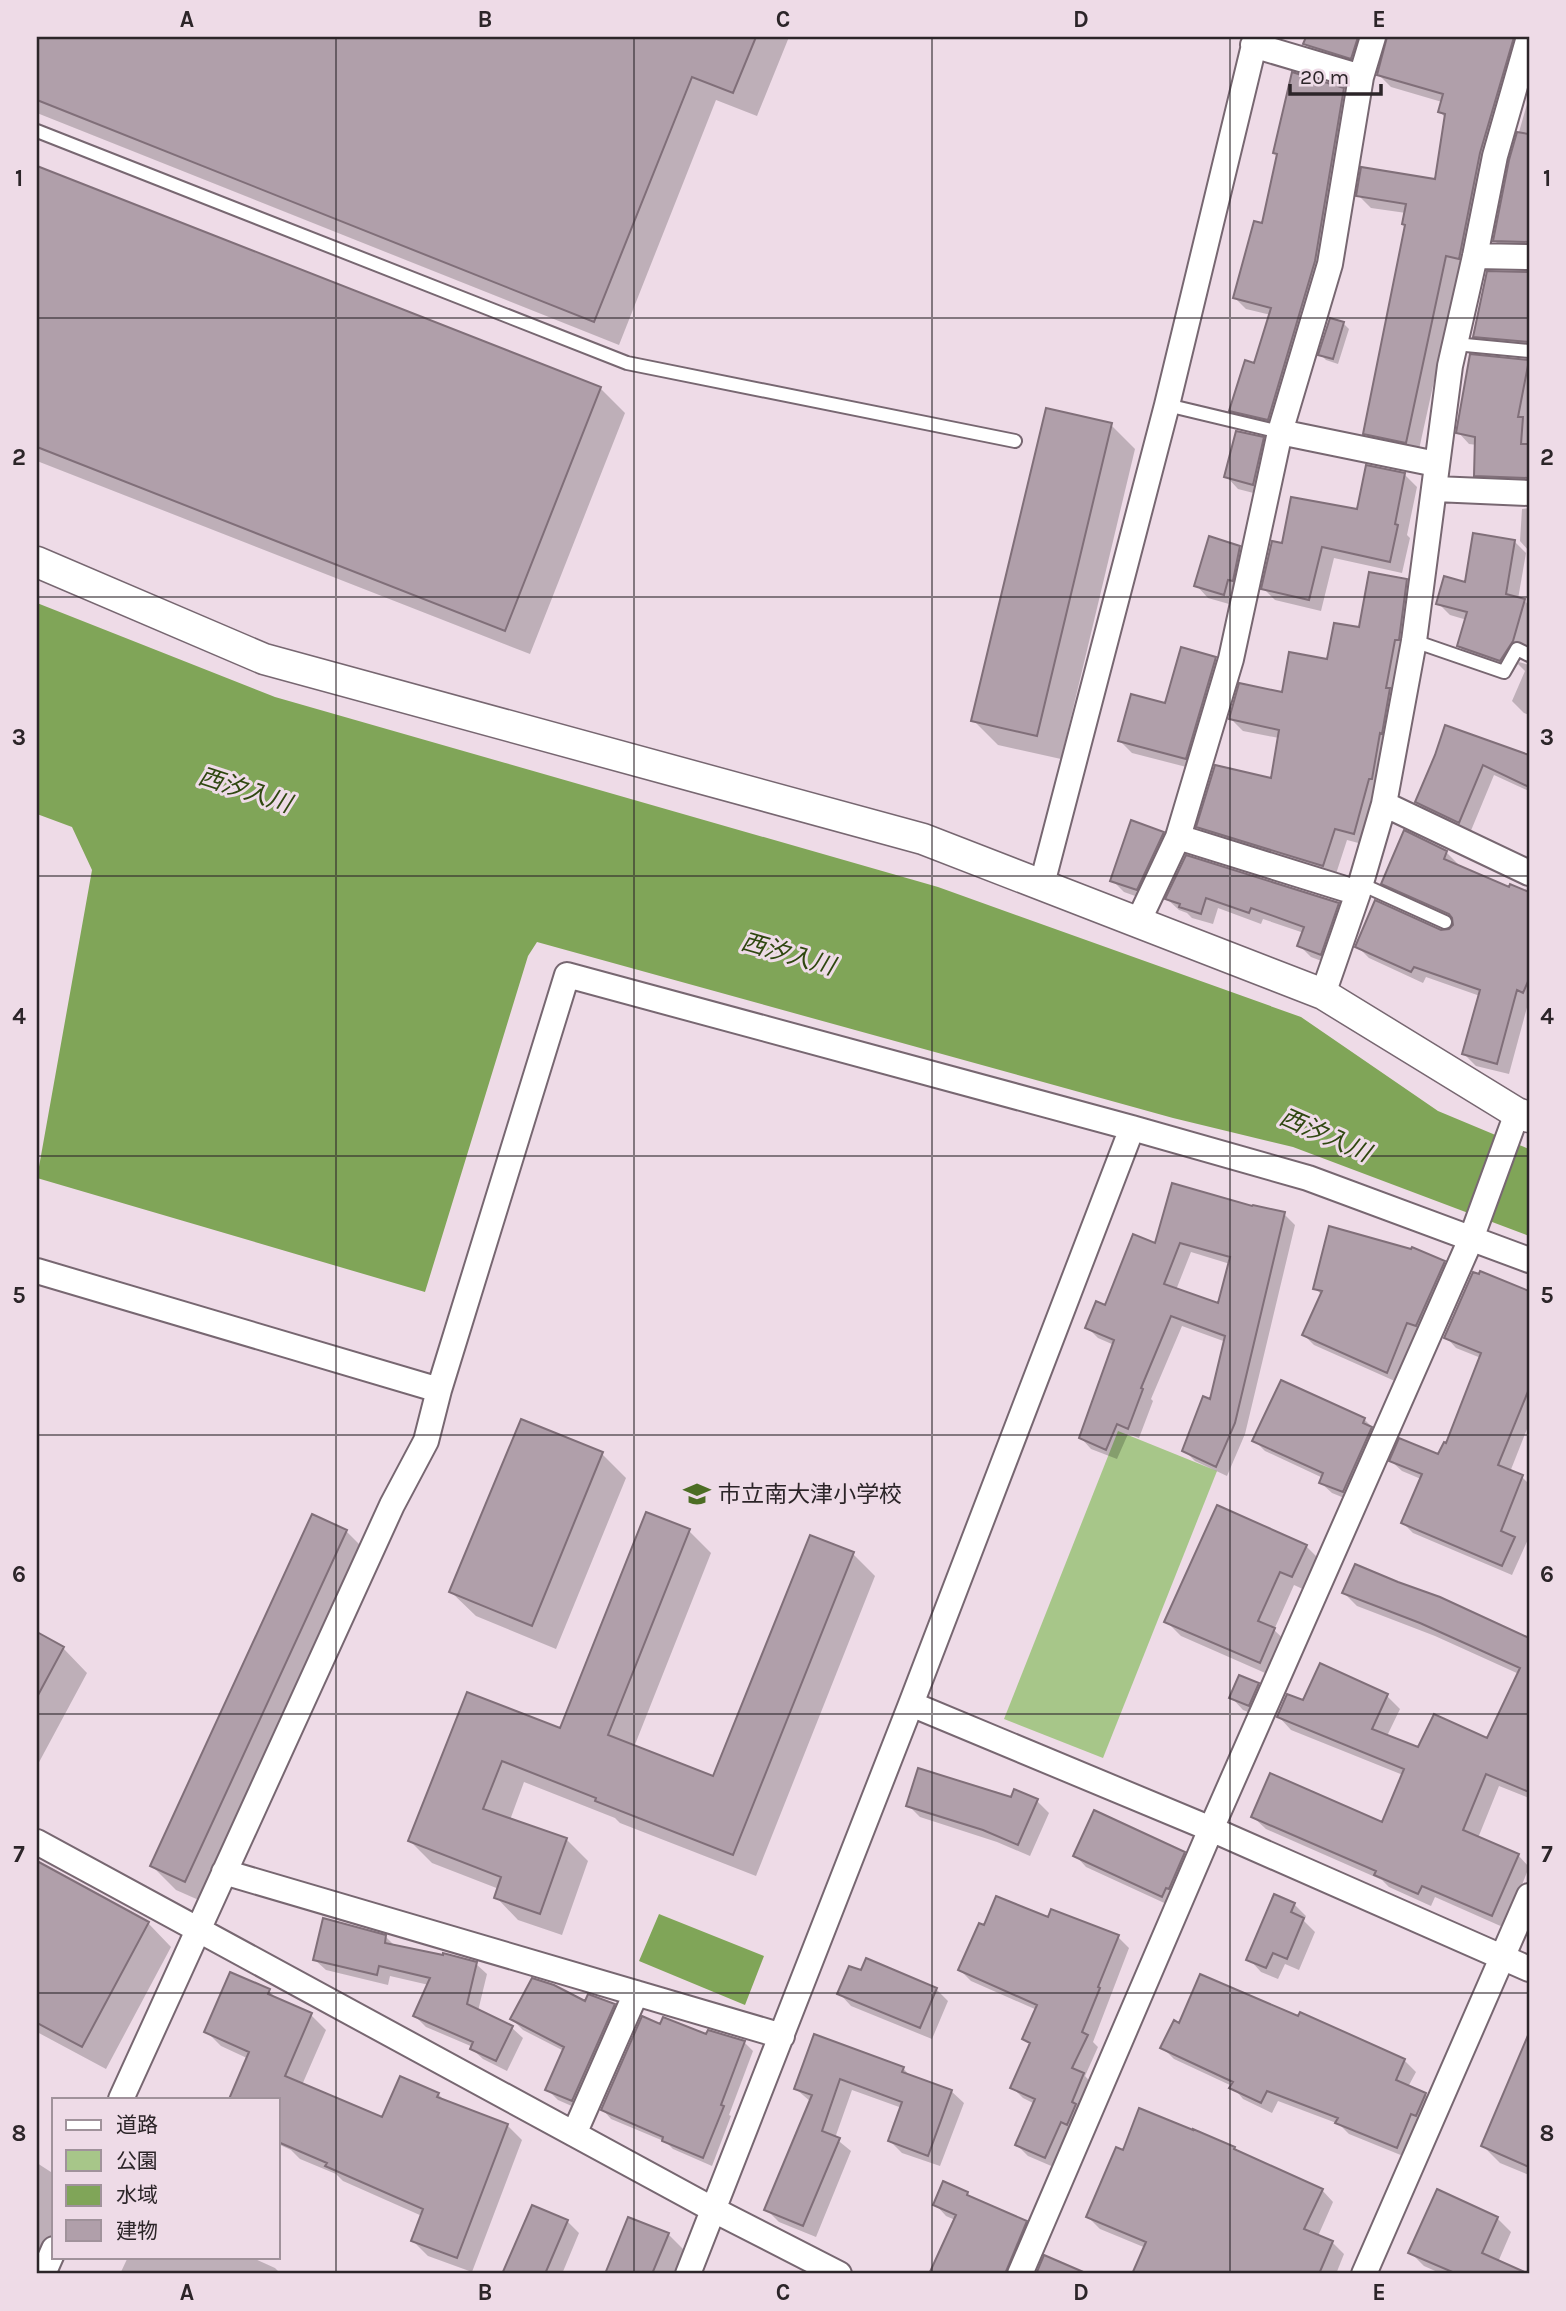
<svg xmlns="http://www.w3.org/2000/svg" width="1566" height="2311" font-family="Karla,'Noto Sans JP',sans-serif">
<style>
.green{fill:#a7c689}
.water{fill:#80a558}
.shadow{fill:#0003;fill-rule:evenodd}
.building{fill:#b09faa;stroke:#806f79;stroke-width:2;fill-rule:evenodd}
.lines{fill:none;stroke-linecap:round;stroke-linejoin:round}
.service-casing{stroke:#776771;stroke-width:16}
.minor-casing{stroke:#776771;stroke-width:28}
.tertiary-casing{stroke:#776771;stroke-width:33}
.service{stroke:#fff;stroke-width:12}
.minor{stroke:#fff;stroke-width:24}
.tertiary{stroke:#fff;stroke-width:30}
.grid{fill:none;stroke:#2c2529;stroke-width:2;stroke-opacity:0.55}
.labels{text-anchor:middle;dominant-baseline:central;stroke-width:6;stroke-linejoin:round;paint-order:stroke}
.poi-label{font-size:23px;fill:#2c2529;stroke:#eedbe7;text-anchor:start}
.water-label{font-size:24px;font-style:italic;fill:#2f4710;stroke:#eedbe7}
.neatline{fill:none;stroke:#2c2529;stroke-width:2.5}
.grid-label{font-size:23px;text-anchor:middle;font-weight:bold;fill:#2c2529}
</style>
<rect width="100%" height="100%" fill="#eedbe7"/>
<path class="green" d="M1118,1431L1217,1471L1103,1758L1004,1719Z"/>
<path class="water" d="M37,603L275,697L938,887L1301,1017L1438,1111L1529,1149V1236L1293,1147L1173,1118L537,942L528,956L425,1292L37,1178L92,870L72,827L37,814Z
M659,1914L764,1956L745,2005L639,1961Z"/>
<path class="shadow" d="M37,37H789L757,116L716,100L619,345L37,113Z
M1307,37H1378L1363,70L1318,56L1305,44Z
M1389,37H1529L1471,270L1459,268L1418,454L1377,446L1365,433L1406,227L1403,224L1406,213L1371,208L1358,195L1436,181L1446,118L1440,112L1442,102L1391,87L1379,75Z
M1343,89L1354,100L1325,271L1279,430L1242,421L1231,410L1255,365L1271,315L1246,309L1235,298L1263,225L1278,156L1275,153Z
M1529,97V252H1506L1495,241L1511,160Z
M37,167L600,388L625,413L530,654L37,461Z
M1488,273L1529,274V351L1486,347L1475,336Z
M1343,323L1349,329L1338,364L1326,360L1320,354Z
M1471,356L1529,361V488L1487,486L1476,475L1477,445L1469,444L1458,432Z
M1111,425L1135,449L1061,759L998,745L973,720Z
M1263,439L1275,451L1265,496L1238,489L1226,476Z
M1405,475L1417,487L1407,535L1410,538L1402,573L1334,558L1321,611L1275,600L1263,588L1283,545L1359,511Z
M1529,508V551L1520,541L1522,509Z
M1514,541L1526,553L1518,599L1525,601L1529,606V652L1525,653L1519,662L1529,665V715L1524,713L1512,701L1525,671L1518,664L1513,672L1471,658L1459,646L1467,620L1450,615L1438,603L1466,584Z
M1239,547L1252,559L1236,606L1208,598L1196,585Z
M1406,580L1419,592L1366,845L1347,840L1335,877L1211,839L1198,827L1272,780L1279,738L1243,731L1231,719L1284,694L1329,661Z
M1215,659L1227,671L1198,770L1132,753L1120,741L1166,706Z
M1446,727L1529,757V791L1494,775L1470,833L1428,813L1417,802Z
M1163,833L1175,845L1149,901L1124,892L1112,880Z
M1446,852L1458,864L1457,867L1510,889L1511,887L1529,894V1000L1509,1074L1476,1066L1464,1054L1480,996L1426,977L1423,983L1369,958L1357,946L1450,931L1455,922L1395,895L1383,883Z
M1187,857L1338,904L1349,916L1332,965L1311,957L1299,945L1304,933L1263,919L1261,924L1218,908L1213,924L1192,918L1187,913L1179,910L1167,899Z
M1253,1209L1284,1214L1295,1225L1245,1434L1227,1476L1195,1461L1184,1450L1211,1401L1226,1342L1182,1326L1151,1399L1153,1401L1139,1438L1128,1434L1117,1459L1091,1449L1081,1438L1114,1345L1098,1338L1087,1327L1156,1245ZM1191,1252L1230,1264L1219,1306L1176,1290Z
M1444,1262L1454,1272L1397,1382L1314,1345L1304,1335L1322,1295L1315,1288Z
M1481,1273L1529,1292V1424L1510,1472L1522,1477L1529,1484V1537L1512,1575L1413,1533L1403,1523L1421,1479L1402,1471L1391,1461L1439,1456L1447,1445L1481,1358L1456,1348L1446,1337Z
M1364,1419L1375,1430L1354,1502L1332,1493L1321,1483L1323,1478L1265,1451L1255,1441Z
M602,1454L626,1478L556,1649L476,1616L451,1592Z
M346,1531L371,1556L210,1905L176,1890L152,1866Z
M689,1531L711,1553L634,1747L714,1779L853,1554L875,1576L756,1876L620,1823L615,1818L524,1782L510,1820L566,1839L588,1861L562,1935L518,1920L496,1897L499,1889L432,1863L410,1841L468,1694L561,1730Z
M1306,1546L1320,1560L1307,1591L1294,1585L1274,1630L1289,1644L1274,1677L1181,1636L1166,1621Z
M1344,1593L1439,1599L1529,1638V1798L1499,1786L1478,1838L1518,1855L1529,1867L1505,1928L1435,1897L1431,1906L1389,1887L1382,1880L1266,1829L1253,1817L1383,1824L1403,1775L1291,1730L1279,1717L1304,1703L1321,1665L1387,1696L1400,1709L1387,1736L1419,1750L1488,1740L1519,1674L1435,1636L1357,1606Z
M37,1634L63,1648L87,1673L37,1766Z
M1258,1684L1270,1696L1261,1717L1243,1710L1231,1697Z
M1015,1791L1037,1801L1049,1813L1030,1856L997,1842L920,1817L908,1805L1012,1799Z
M1184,1853L1195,1865L1173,1907L1086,1867L1075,1855Z
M37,1863L148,1923L171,1947L106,2069L37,2032Z
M1294,1904L1306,1916L1304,1921L1315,1932L1299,1970L1285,1964L1278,1979L1261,1972L1249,1959Z
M1049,1919L1118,1937L1129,1948L1093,2042L1098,2047L1085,2076L1094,2086L1056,2168L1028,2156L1017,2145L1035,2104L1023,2098L1012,2087L1031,2045L1025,2039L1037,2010L971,1981L960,1970L985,1928Z
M386,1937L396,1947L476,1964L487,1974L478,2011L512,2028L523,2038L507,2071L483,2059L472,2049L473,2047L426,2027L415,2016L429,1985L390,1976L388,1985L326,1970L315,1960Z
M231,1974L269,1991L279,2001L311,2015L326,2030L302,2085L382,2120L438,2094L446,2102L507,2125L522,2140L472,2272L428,2256L413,2241L422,2216L343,2181L336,2174L300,2159L291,2150L278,2144V2099H231L249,2059L221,2046L206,2031Z
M936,1989L948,2001L932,2039L851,2006L839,1993Z
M586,2003L614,2006L625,2016L583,2111L558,2100L547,2089L564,2051L523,2030L512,2019Z
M661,2026L744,2042L753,2051L729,2115L731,2116L712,2166L673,2149L666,2142L611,2119L603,2110Z
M815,2037L903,2068L911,2077L951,2091L964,2103L940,2166L902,2153L890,2141L902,2108L852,2090L835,2138L851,2151L816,2237L779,2222L767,2210L811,2102L796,2089Z
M1529,2037V2175L1500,2163L1483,2146Z
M1163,2048L1404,2060L1416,2072L1408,2087L1425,2094L1436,2105L1408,2158L1349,2134L1339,2124L1278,2101L1272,2113L1243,2099L1232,2086L1174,2059Z
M1194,2131L1322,2190L1333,2202L1318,2236L1332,2242L1344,2254L1336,2274H1134L1146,2248L1100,2229L1088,2217L1124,2152Z
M37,2163L54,2174V2248L37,2274Z
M1438,2191L1497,2218L1511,2232L1498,2262L1528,2274H1442L1424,2266L1410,2252Z
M967,2194L972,2199L1026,2222L1037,2234L1020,2274H931L955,2220L946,2216L935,2204Z
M629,2219L668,2234L687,2253L678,2274H607Z
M567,2221L579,2233L562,2274H505Z
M128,2257H251L275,2268L281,2274H120Z"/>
<path class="building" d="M37,37H756L733,93L692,77L594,322L37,100Z
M1306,37H1358L1351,59L1303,44Z
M1387,37H1514L1480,153L1459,259L1446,256L1406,443L1363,434L1405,225L1402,224L1406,204L1356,196L1361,167L1435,179L1445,114L1438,112L1443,94L1377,75Z
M1292,72L1344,88L1315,261L1268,420L1229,411L1245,360L1254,363L1271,308L1233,298L1254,221L1262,223L1277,154L1273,153Z
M1517,132L1529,134V242L1493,241L1509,160Z
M37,166L601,387L505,631L37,447Z
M1487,271L1529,272V342L1473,337Z
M1330,318L1344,322L1333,359L1318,355Z
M1470,354L1529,360L1518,417H1523L1521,444H1529V478L1474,476L1475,437L1456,433Z
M1046,408L1112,423L1037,736L971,721Z
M1236,431L1264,437L1253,485L1224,477Z
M1366,465L1405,473L1395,524L1398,525L1390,562L1322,547L1309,600L1261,589L1272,541L1282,543L1291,497L1357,509Z
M1473,533L1515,540L1506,594L1525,599L1513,641L1500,661L1457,646L1467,612L1436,604L1444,576L1465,582Z
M1209,536L1240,546L1233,581L1228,580L1224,595L1194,586Z
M1369,572L1407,579L1399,640H1395L1386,688H1390L1382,734L1380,733L1372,779H1369L1354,834L1335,829L1323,866L1196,827L1215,765L1271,778L1279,730L1229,719L1239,683L1282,692L1289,652L1327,659L1334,623L1359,627Z
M1181,647L1216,657L1186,759L1118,741L1131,694L1165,703Z
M1445,725L1529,755V787L1483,765L1459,823L1415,802L1435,755Z
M1131,820L1164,832L1137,890L1110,881Z
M1404,830L1447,851L1444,859L1509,887L1510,884L1529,892V979L1523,993L1517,990L1497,1064L1462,1054L1480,990L1414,967L1411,972L1355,947L1375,900L1441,930L1449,929L1453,925L1452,918L1449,914L1381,884Z
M1186,855L1339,903L1321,955L1297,946L1304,927L1251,908L1249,913L1206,898L1201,914L1179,907L1180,904L1165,899Z
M1172,1183L1252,1206L1253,1205L1285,1212L1235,1423L1216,1467L1182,1451L1203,1396L1210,1399L1225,1336L1171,1316L1141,1388L1143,1389L1128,1429L1117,1424L1106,1450L1079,1438L1114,1340L1085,1328L1096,1301L1105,1305L1133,1234L1155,1243ZM1180,1243L1230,1257L1218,1303L1164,1284Z
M1329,1226L1411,1249L1412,1247L1445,1261L1416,1326L1407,1323L1387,1373L1302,1335L1322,1291L1313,1289Z
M1480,1271L1529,1291V1389L1498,1465L1523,1475L1501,1531L1515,1537L1502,1566L1401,1523L1422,1474L1389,1461L1399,1438L1438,1454L1444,1442L1446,1443L1481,1353L1444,1338L1473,1272L1479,1274Z
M1281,1380L1365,1418L1363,1423L1372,1427L1343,1492L1319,1483L1323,1473L1252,1441Z
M521,1419L603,1452L532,1626L449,1592Z
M1217,1505L1307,1545L1292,1577L1280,1572L1258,1621L1275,1628L1260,1663L1164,1622Z
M646,1512L690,1529L608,1735L713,1776L810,1535L854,1552L733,1855L595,1801L596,1798L502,1761L483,1809L567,1838L540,1914L494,1898L501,1877L408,1841L467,1692L560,1728Z
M312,1514L347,1530L185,1882L150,1866Z
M1355,1564L1398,1582L1440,1597L1529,1638V1792L1486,1774L1463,1830L1519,1854L1492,1916L1422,1886L1418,1894L1374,1875L1376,1871L1251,1817L1270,1773L1382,1822L1404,1769L1277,1717L1287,1694L1303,1700L1320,1663L1388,1694L1372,1729L1418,1747L1434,1714L1487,1738L1520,1668L1420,1623L1342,1593Z
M37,1632L64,1647L37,1697Z
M1239,1675L1259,1683L1249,1706L1229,1698Z
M918,1768L1011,1797L1014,1789L1038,1799L1018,1845L983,1830L906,1806Z
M1094,1810L1185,1852L1169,1889L1166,1888L1162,1897L1073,1856Z
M37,1861L149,1922L82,2047L37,2023Z
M1274,1894L1295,1903L1291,1912L1304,1918L1287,1959L1273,1953L1266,1968L1246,1960Z
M996,1896L1048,1917L1051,1909L1119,1935L1098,1987L1100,1988L1082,2032L1088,2035L1072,2068L1084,2073L1072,2102L1076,2104L1067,2125L1061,2122L1045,2158L1015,2145L1035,2099L1010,2088L1030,2043L1022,2039L1037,2005L958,1970L979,1923L984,1925Z
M323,1918L386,1935L385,1943L443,1955V1953L477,1962L467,2004L513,2026L496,2061L470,2049L473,2042L413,2016L430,1978L379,1966L377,1975L313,1960Z
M866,1958L937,1988L920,2028L837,1994L849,1966L861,1970Z
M230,1972L270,1989L268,1994L312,2013L285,2076L382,2117L400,2076L439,2093L437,2097L508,2124L457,2258L411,2241L423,2209L325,2166L327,2163L278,2142V2099H229L249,2052L204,2032Z
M1200,1974L1298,2016L1300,2012L1405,2059L1396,2080L1426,2093L1416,2116L1411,2114L1397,2148L1335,2123L1338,2118L1267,2091L1261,2103L1229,2088L1233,2082L1160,2048L1174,2020L1179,2023Z
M532,1978L554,1985L585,2001L588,1994L615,2004L572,2101L545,2090L564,2047L510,2019Z
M642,2016L660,2024L663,2017L706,2034L708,2030L745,2041L721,2105L724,2106L703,2158L662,2141L663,2137L601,2110Z
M1529,2033V2167L1481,2146Z
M814,2034L904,2067L902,2072L952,2090L928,2156L888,2141L902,2102L840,2079L822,2131L840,2138L803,2226L764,2210L812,2095L794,2089Z
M1139,2108L1193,2130V2129L1235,2147L1234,2149L1323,2189L1304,2229L1333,2241L1319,2274H1132L1146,2242L1086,2217L1116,2147L1123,2150Z
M943,2181L968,2192L967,2195L1027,2221L1005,2274H929L956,2215L933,2205Z
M1437,2189L1498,2217L1482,2253L1529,2274H1457L1408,2253Z
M532,2205L568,2220L545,2274H502Z
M628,2217L669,2233L652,2274H605Z
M1044,2255L1088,2274H1036Z"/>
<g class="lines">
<defs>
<path id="service" d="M37,131L627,363L1015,441
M1455,344L1529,351
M1167,405L1280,432
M1414,641L1504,672L1517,649L1529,655
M1361,884L1445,922"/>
<path id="minor" d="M1253,45L1361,77
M1475,256L1529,257
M1280,432L1436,464
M1435,489L1529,493
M1384,804L1529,873
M1178,837L1358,893
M1042,884L1167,405L1256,37
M1138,922L1178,837L1231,659L1280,432L1330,264L1361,77L1373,37
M1323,994L1358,893L1384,804L1414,641L1450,366L1475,256L1495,156L1529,37
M37,1271L439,1390
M911,1704L1211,1829L1529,1969
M37,1842L714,2210L839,2274
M224,1872L782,2036
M121,2099L392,1505L426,1441L439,1390L567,975L1132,1128L1308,1178L1529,1260
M574,2134L636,1993
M43,2274L54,2249
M688,2274L911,1704L1132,1128
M1020,2274L1211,1829L1471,1239L1517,1113
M1364,2274L1529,1896"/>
<path id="tertiary" d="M37,562L264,659L923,839L1323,994L1517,1113L1529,1117"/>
</defs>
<use href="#service" class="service-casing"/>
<use href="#minor" class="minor-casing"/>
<use href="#tertiary" class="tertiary-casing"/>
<use href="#service" class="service"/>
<use href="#minor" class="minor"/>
<use href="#tertiary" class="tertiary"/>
</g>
<path class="grid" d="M336,37V2274M634,37V2274M932,37V2274M1230,37V2274M37,318H1529M37,597H1529M37,876H1529M37,1156H1529M37,1435H1529M37,1714H1529M37,1993H1529"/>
<defs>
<symbol id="school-bare" viewBox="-9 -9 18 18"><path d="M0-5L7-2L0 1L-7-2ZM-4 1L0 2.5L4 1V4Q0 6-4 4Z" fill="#4c6d24" stroke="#eedbe7" stroke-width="2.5" paint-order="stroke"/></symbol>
</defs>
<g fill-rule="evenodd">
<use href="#school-bare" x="678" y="1475" width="38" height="38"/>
</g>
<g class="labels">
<g class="poi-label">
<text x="718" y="1494">市立南大津小学校</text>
</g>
<g class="water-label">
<text transform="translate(245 790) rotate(18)">西汐入川</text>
<text transform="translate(788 954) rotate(16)">西汐入川</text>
<text transform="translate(1325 1135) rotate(24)">西汐入川</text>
</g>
</g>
<rect width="1566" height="2311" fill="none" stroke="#eedbe7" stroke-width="77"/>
<rect x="52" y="2098" width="228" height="161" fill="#eedbe7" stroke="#a0929b" stroke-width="2"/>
<rect x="66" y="2120" width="35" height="10" fill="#ffffff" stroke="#a0929b" stroke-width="2"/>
<text x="116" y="2132" font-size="21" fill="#2c2529">道路</text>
<rect x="66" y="2150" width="35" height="21" fill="#a7c689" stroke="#a0929b" stroke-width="2"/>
<text x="116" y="2168" font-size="21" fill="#2c2529">公園</text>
<rect x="66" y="2185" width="35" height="21" fill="#80a558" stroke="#a0929b" stroke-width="2"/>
<text x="116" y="2202" font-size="21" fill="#2c2529">水域</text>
<rect x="66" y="2220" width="35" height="21" fill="#b09faa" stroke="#a0929b" stroke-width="2"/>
<text x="116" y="2238" font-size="21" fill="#2c2529">建物</text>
<path d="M1290 84v10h91v-10" fill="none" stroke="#2c2529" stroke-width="3.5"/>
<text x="1300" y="84" font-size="21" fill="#2c2529" stroke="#eedbe7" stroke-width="5" paint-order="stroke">20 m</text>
<rect x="38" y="38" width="1490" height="2234" class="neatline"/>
<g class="grid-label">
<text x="187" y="27">A</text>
<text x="485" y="27">B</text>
<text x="783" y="27">C</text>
<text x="1081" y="27">D</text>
<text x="1379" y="27">E</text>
<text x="19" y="186">1</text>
<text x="1547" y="186">1</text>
<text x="19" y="465">2</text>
<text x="1547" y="465">2</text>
<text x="19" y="745">3</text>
<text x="1547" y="745">3</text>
<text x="19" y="1024">4</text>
<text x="1547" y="1024">4</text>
<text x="19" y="1303">5</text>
<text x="1547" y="1303">5</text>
<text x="19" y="1582">6</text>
<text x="1547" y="1582">6</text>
<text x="19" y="1862">7</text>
<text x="1547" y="1862">7</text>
<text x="19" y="2141">8</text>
<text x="1547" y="2141">8</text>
<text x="187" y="2300">A</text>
<text x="485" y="2300">B</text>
<text x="783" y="2300">C</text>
<text x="1081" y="2300">D</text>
<text x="1379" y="2300">E</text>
</g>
</svg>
